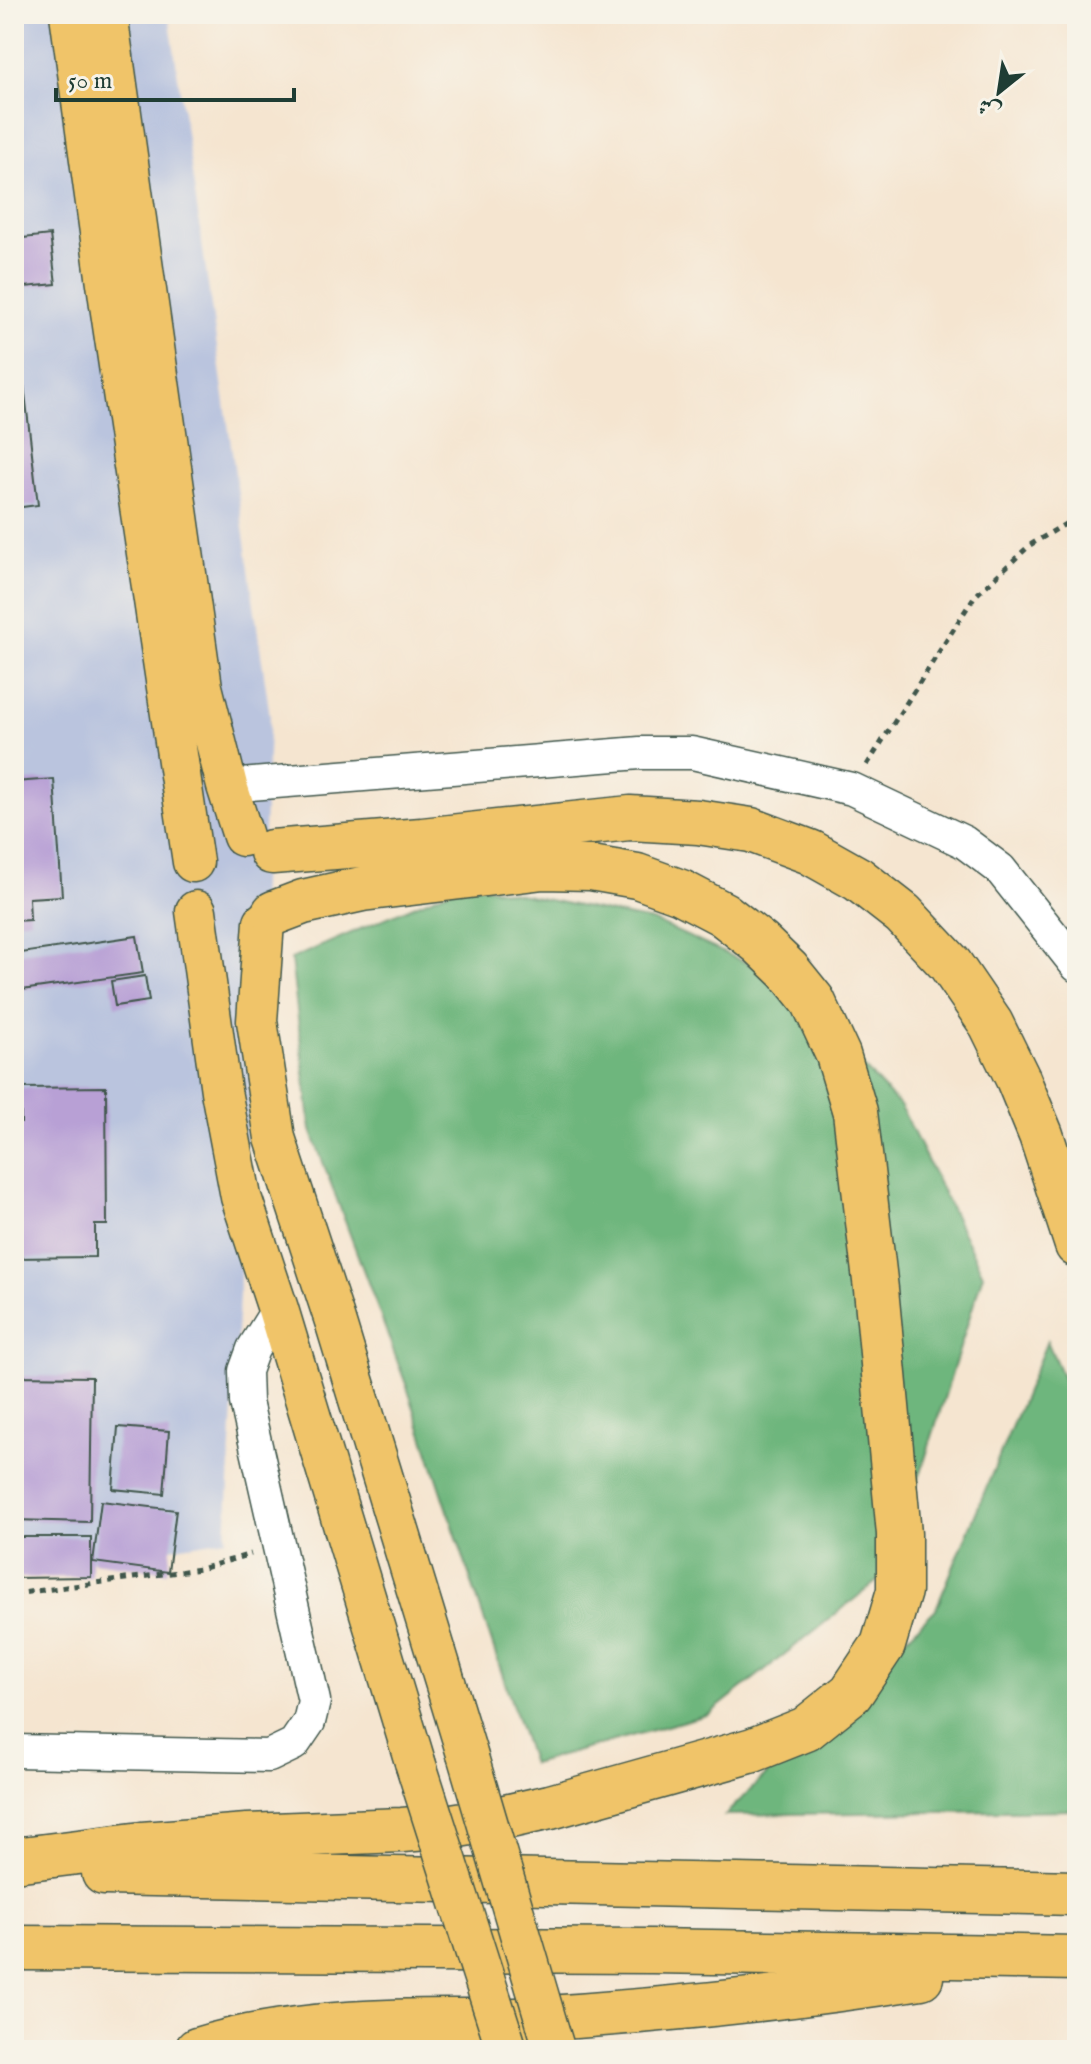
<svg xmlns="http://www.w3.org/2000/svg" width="1091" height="2064" font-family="'IM FELL English',Amiri,serif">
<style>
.industrial{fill:#bac4de}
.forest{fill:#6eb67d;stroke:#467a58;stroke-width:2}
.building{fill:#b8a0d5}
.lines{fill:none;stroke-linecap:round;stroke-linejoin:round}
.minor-casing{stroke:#3f564b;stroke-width:35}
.major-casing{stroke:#3f564b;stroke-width:43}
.highway-casing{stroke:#3f564b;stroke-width:47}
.path{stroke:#3f564b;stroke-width:5;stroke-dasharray:6 6;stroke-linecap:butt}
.minor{stroke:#fff;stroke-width:32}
.major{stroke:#f0c469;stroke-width:40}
.highway{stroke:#f0c469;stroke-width:44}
.major-bridge-casing{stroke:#3f564b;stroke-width:43;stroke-linecap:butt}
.major-bridge{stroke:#f0c469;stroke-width:40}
</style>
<rect width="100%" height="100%" fill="#f7f3e8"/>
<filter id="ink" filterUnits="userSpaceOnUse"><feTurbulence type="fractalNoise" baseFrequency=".0125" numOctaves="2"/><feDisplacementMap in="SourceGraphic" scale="16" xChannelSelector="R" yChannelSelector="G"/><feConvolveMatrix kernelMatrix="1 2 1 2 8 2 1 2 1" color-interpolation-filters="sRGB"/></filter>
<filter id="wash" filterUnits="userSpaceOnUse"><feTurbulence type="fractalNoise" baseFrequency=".006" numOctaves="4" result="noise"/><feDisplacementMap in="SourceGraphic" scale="32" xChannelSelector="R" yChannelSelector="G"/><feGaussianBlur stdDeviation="1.8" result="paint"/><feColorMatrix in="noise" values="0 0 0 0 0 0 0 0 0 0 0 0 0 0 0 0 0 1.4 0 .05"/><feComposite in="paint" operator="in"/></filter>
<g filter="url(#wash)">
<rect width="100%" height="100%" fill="#f5e5d0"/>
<path class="industrial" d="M14,14H169L270,716L226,1539L14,1573Z"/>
<path class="forest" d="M466,883L656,922L780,978L901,1107L983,1274L890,1571L709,1714L532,1764L407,1387L311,1130L291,959Z
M1047,1341L1077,1410V1810L725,1815L936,1609Z
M424,2034L426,2050H334Z"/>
<g id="blocks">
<path class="building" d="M50,235L56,284L14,288V239Z
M14,342H19L38,505L14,508Z
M54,779L62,896L29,898L30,920L14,921V782Z
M137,936L143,973L14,991V954Z
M145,976L149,1001L115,1006L111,981Z
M106,1087L107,1225H95V1257L14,1258V1123H21V1088Z
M14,1376L92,1377L90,1522L14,1520Z
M118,1427L169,1431L164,1494L113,1489Z
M101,1501L176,1510L168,1572L93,1562Z
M14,1537H91V1577L14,1578Z"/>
</g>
</g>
<g filter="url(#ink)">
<use href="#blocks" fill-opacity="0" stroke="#3f564b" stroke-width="2"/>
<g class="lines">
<defs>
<path id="minor" d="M227,786L640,753H692L852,789L964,842L1000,869L1077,966
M14,1751L269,1756L294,1744L309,1722L314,1701L246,1402L245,1371L253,1349L278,1309"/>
<path id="major" d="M70,14L110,305L193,862
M107,14L202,687L227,786L243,836
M196,911L221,1091L241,1197L278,1309L415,1762
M264,922L257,1021L275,1138L335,1321L467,1754"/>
<path id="highway" d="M272,852L422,840L630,818L698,822L751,830L810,852L858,879L903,914L950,964L991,1024L1018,1079L1041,1135L1077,1245
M14,1860L142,1844L247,1836L402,1830L452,1826L501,1818L550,1807L753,1750L806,1729L851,1693L883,1645L899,1591V1534L876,1289L855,1112L838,1055L813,1001L788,970L760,943L723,914L681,892L637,876L591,868L543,867L362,889L303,902L274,913
M104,1873L1077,1893
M14,1948L651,1951L1077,1958
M197,2050C259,2031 324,2024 389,2022C431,2020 474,2022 516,2020C652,2012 788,1998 921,1977"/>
</defs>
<use href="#minor" class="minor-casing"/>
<use href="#major" class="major-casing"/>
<use href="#highway" class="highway-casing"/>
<path class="path" d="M867,765L974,597L1030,545L1077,517
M14,1594L200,1569L251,1554"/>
<use href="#minor" class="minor"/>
<use href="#major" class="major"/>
<use href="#highway" class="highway"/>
<defs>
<path id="major-bridge" d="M467,1754L553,2045
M415,1762L507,2050"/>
</defs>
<use href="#major-bridge" class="major-bridge-casing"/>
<use href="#major-bridge" class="major-bridge"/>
</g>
</g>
<rect width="1091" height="2064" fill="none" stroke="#f7f3e8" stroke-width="48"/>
<g transform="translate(999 92) rotate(210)" stroke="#f7f3e8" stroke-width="6" paint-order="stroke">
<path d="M0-6L14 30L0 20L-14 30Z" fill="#1f3d34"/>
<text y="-12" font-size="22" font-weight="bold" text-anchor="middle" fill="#1f3d34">ش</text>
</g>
<path d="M56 88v12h238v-12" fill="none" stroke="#1f3d34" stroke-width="4"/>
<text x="68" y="88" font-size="24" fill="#1f3d34" stroke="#f7f3e8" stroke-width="6" paint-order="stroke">50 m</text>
</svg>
